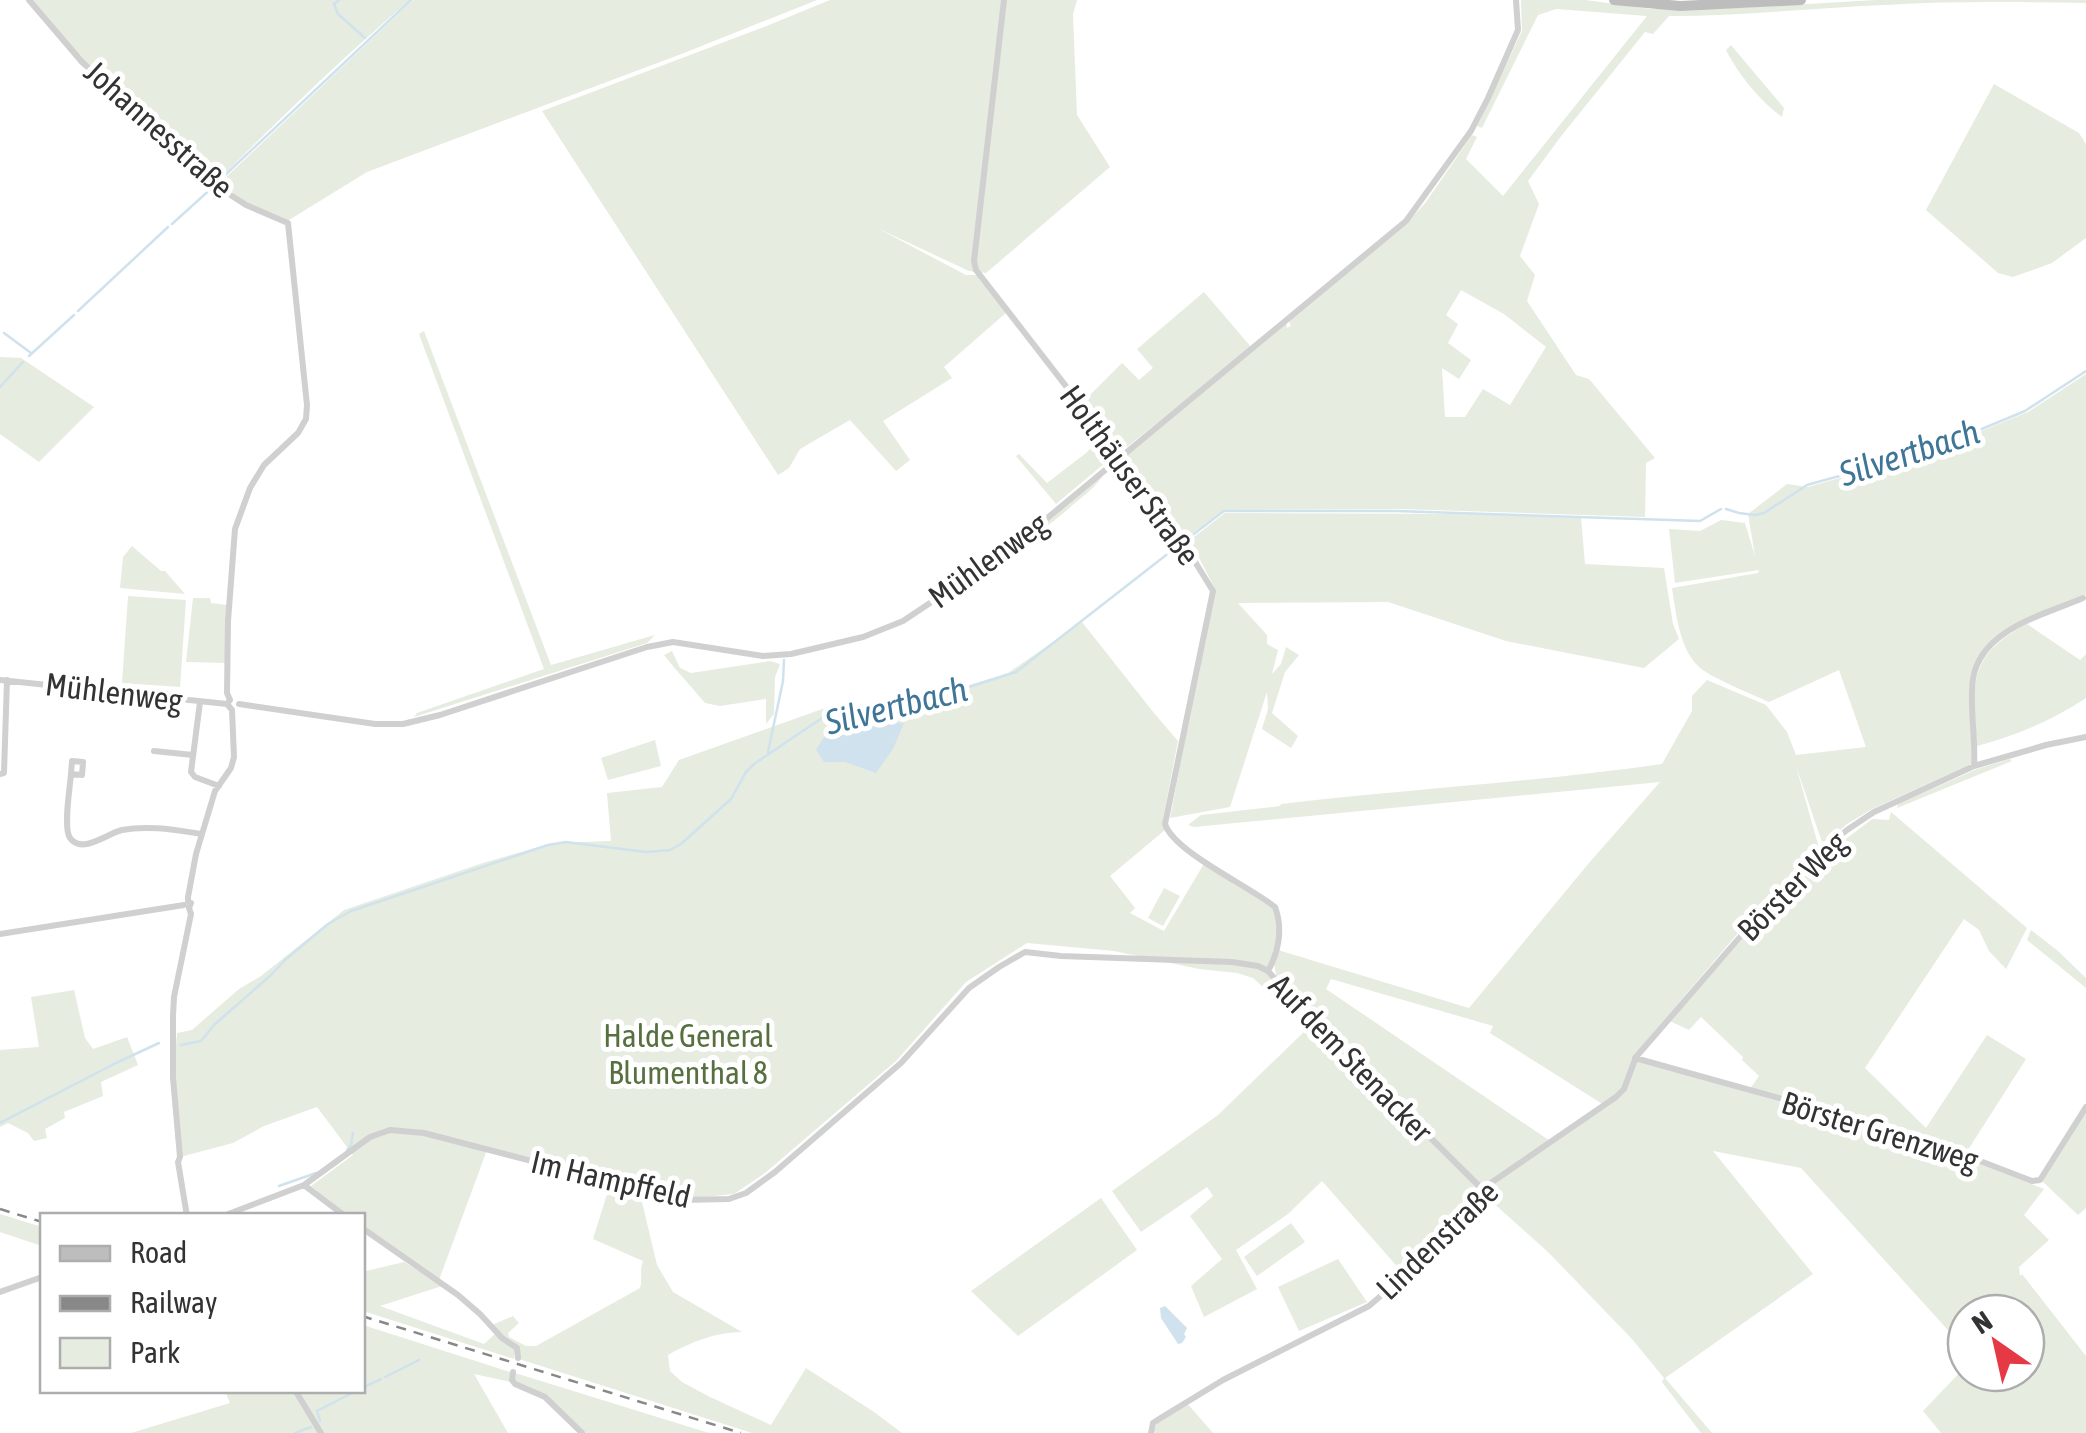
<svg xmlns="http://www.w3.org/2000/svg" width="2086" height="1433" font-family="'Asap Condensed',sans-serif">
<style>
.green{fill:#e6ecdf;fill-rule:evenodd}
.water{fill:#cfe2ee}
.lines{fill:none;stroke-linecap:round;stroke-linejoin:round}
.stream{stroke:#cfe2ee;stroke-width:2.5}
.street{stroke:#d0d0d0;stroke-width:6}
.secondary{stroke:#bdbdbd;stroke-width:10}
.rail{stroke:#888;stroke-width:2.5;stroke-dasharray:10 8;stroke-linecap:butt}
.labels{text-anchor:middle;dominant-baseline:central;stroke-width:10;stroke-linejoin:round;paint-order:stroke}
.street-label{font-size:32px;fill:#333;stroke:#fff}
.park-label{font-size:32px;fill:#56703f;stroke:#fff}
.water-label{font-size:35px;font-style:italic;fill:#3f7597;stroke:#fff}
</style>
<rect width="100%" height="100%" fill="#fff"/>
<path class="green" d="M29,0H410C343,57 280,119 217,181L82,62Z
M413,0H817L684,53L367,172L289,220L248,204L220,183Z
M830,0H1077L1073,14L1077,115L1110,167L986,273L969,271L877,228L966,275H980L1007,312L944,367L952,378L883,421L910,460L896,471L850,420L800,449L789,468L778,475L542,111L769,25Z
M1521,0H1586L1650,9L1739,8L1876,0H2086V3C2019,2 1952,1 1885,5C1813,8 1742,16 1669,16L1653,34L1645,32L1562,135L1528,181L1539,204L1520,256L1535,275L1527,301L1576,375L1589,379L1655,458L1646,463L1645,517L1400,509L1225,510L1187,537L1127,457L1129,450L1286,322L1287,328L1291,326L1289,321L1407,223L1426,202L1472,135L1477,137L1466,159L1503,196L1647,16L1556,9L1538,15L1482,128L1477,126L1522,31ZM1461,290L1504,314L1546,347L1510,405L1483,389L1465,417H1445L1442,368L1459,379L1471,360L1448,343L1458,324L1446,315Z
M1731,45L1784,108L1782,117C1760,101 1738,74 1726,50Z
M1994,84L2079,133L2086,144V238L2052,263L2013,277L1998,273L1926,210Z
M1204,292L1251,347L1121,452L1085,406L1086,399L1122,363L1139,380L1153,368L1137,349Z
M424,331L551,665L655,635L647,643L414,717L417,713L544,669L419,334Z
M0,357L21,358L94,407L39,462L0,434Z
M2086,374V595L2016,623L1976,662L1971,764L1872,809L1847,824L1823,845L1796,766L1819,848L1755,913L1637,1052L1634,1059L1944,1150L2044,1189L2024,1215L2049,1240L2019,1267L2020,1276L2022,1274L2086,1356V1433H1941L1923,1411L1966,1366V1373H2026V1313H1966V1350L1801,1168L1713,1151L1813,1274L1665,1378L1712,1433H1701L1662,1382L1664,1378L1632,1339L1548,1252L1490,1200L1277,981L1274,963L1278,950L1469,1008L1589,863L1660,782L1194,827L1188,825L1201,815L1280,806L1281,804C1408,789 1536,782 1662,764L1692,711V696L1707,680L1766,705L1787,732L1796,755L1866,747L1839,670L1769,702C1752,694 1708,677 1697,665C1679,646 1676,613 1672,588L1758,573L1759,570L1675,583L1669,529L1700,531L1721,520L1745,523L1755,556L1748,514L1787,484L1808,487L1928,453L2028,412ZM1331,979L1493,1026L1490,1033L1604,1105L1553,1143L1326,989Z
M1071,400L1077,403L1117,453L1056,504L1016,456L1019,454L1047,483L1086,453L1092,447Z
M1105,471C1098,487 1080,498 1067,510C1027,544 983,573 943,606L933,604L1016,548Z
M1225,513L1469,514L1581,518L1585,564L1664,568L1673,624L1679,639L1644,668L1506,641L1388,602L1238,603L1267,635V644L1278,650L1272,674L1281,664L1286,647L1299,655L1285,672L1272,713L1298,736L1291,748L1262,729L1268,709L1267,692L1230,807L1170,818L1214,587L1190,540Z
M132,546L161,571H165L185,594L120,588L123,557Z
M128,596L186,600L180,687L122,683Z
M193,598H210L211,603L227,605L226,663L186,662Z
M1082,622L1154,713L1178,741L1163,819L1165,830L1110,876L1135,908L1130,913L1164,931L1205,862L1274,909C1281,930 1276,952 1266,972L1480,1189L1402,1272L1322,1181L1288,1214L1236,1250L1257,1289L1204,1317L1191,1286L1222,1259L1190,1216L1213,1196L1207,1187L1141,1232L1112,1191L1218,1115L1308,1028L1253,978L1237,973L1199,969L1114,951L1027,943L966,982L897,1060L765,1173L734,1194L683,1199L487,1150L439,1280L363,1226L362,1216L348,1215L311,1186L353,1155L317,1107L264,1126L233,1143L180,1157L173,1078L177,1033L192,1030L239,989L261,976L344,910L483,863L553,843L611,841L607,793L662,787L679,760L828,707L925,699L1008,673Z
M2027,624L2080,660L2086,654V698C2051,721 2017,735 1977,746C1973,685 1966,656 2027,624Z
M672,651L680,668L691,673L770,661L780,664L775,677L774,714L766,724V699L720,706L705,703C691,686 677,672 664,655Z
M655,740L661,766L608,780L601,758Z
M2010,759L2012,761L1897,808L1898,804L1977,769Z
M1891,812L2027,928L2006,969L1989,951L1979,930L1964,919L1865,1068L1926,1128L1987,1035L2026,1059L1966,1153L1749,1090L1759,1076L1742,1060L1743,1057L1701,1017L1689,1030L1670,1021L1787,889L1813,864L1872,819L1889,820Z
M1164,888L1180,896L1163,926L1148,918Z
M2031,930L2058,951L2086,978V988L2027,940Z
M74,990L85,1038L93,1049L127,1037L138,1065L101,1082L103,1096L64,1112L65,1118L45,1129L47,1138L34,1141L28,1133L8,1123L0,1127V1050L39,1047L31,997Z
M2086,1111V1208L2078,1215L2042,1181Z
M608,1191L642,1202L657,1265L673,1292L742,1332C717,1332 690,1342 668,1355L670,1371L682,1382L710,1397L771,1425L806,1368L874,1412L902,1433H752L519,1359L520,1352L492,1325L513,1316L519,1323L508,1333L509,1337L526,1346H536L640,1288C643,1279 639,1271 643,1261L593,1239Z
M1101,1198L1137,1250L1018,1336L971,1291Z
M0,1214L42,1227V1246L0,1232Z
M1291,1223L1305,1242L1257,1276L1244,1257Z
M1338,1259L1367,1302L1299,1331L1278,1287Z
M404,1262L442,1286L380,1306L484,1344L495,1334L515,1349L514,1359L363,1311L362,1272Z
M363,1325L510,1372L511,1382L474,1374L508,1433H131L230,1403L225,1391L362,1390Z
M515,1373L709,1433H586L564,1412L516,1382L514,1379Z
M1186,1402L1213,1433H1155L1154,1430L1158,1421Z"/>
<path class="water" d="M841,720L904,723L893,749L876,773L845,762H824L816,750L824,737Z
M1165,1306L1187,1328L1184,1334L1186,1337L1182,1343L1178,1344L1161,1318L1160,1308Z"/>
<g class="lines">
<path class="stream" d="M339,0L334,4L338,14L365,38
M224,176L411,0
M172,224L214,186
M78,311L168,227
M4,333L31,353
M29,356L74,315
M0,387L23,362
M1726,509L1739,513L1755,515L1764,513L1807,485L1929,451L2025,411L2086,371
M1186,540L1224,511H1397L1700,521L1721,509
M768,752L783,681L784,660
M181,1045L201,1041L214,1025L271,975L285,960L328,924L351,911L548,845L566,842L646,852L670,850L681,844L731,799L746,772L754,764L825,716L837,713H887L1016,672L1179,545
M0,1123L116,1063L159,1043
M347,1150L351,1145L353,1133
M279,1186L316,1173
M385,1377L419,1360
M362,1388L381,1379
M320,1421L317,1411L358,1390
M295,1433L311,1427"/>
<path class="street" d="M29,0L82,62L229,194L246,205L288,223L307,405L306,419L298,433L264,465L250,488L235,529L228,621L227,693L230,700L227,704L232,710L234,757L231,768L215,791L196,854L188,897V901L191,903L189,908L191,914L174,997L173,1016V1078L180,1157L178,1162L187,1216
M1004,0L974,261L976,270L1168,518L1213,591L1165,824C1174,852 1249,886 1275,907C1283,928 1279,952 1268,971
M0,680L227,704
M200,702L191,772L195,777L219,786
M239,704L375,724H403L440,715L647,647L673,642L763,656L791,654L863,637L903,621L1005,553L1406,221L1471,131L1488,98L1518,30L1516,0
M154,751L193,755
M1974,766C1976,738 1969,705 1973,679C1981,629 2044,615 2083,598
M0,774L4,773L7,680
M71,774L72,761L83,762L82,775L71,774C70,787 63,828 70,838C82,855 108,833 122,830C148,825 175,830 202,834
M0,934L184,905
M1635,1058L1840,1115L1962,1154L2032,1181L2040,1180L2086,1107
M304,1185L345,1216
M223,1216L304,1185L370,1137L390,1130L424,1133L682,1200L729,1199L746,1193L775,1172L901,1063L969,988L999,967L1025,952L1061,956L1232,962L1258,966L1268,971L1313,1021L1482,1189
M362,1228L458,1295L480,1314L502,1338L517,1348L518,1358
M0,1292L42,1277
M513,1372L512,1380L515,1384L545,1397L582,1433
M295,1390L321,1433
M1151,1433L1153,1423L1159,1419L1223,1380L1369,1306L1383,1294L1450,1218L1482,1189L1616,1097L1624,1089L1636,1057L1780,891L1822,850L1847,830L1874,812L1974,766L2046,745L2086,737"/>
<path class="secondary" d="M1614,0L1680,6L1801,0"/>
<path class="rail" d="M0,1209L42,1222
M362,1316L741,1433"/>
</g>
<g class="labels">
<g class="street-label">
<text transform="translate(159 129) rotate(42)">Johannesstraße</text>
<text transform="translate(1130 475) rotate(54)">Holthäuser Straße</text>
<text transform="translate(988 560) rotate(-36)">Mühlenweg</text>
<text transform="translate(114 692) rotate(7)">Mühlenweg</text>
<text transform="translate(1792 886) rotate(-45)">Börster Weg</text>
<text transform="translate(1351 1058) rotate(46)">Auf dem Stenacker</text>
<text transform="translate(1880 1131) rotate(17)">Börster Grenzweg</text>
<text transform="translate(611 1179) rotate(13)">Im Hampffeld</text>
<text transform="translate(1437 1240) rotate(-44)">Lindenstraße</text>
</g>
<g class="park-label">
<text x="688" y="1035">Halde General<tspan x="688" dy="37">Blumenthal 8</tspan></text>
</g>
<g class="water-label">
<text transform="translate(1909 452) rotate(-18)">Silvertbach</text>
<text transform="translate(896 705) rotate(-14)">Silvertbach</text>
</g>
</g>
<rect x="40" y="1213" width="325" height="180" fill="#ffffff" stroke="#adadad" stroke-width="2.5"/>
<rect x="60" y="1246" width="50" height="15" fill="#bdbdbd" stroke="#adadad" stroke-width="2.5"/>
<text x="130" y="1263" font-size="30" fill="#333333">Road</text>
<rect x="60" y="1296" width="50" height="15" fill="#888888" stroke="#adadad" stroke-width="2.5"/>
<text x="130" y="1313" font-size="30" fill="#333333">Railway</text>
<rect x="60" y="1338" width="50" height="30" fill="#e6ecdf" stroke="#adadad" stroke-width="2.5"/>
<text x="130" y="1363" font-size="30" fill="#333333">Park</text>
<g transform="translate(1996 1343) rotate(326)"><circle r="48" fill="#ffffff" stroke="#adadad" stroke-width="2.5"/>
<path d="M0-8L18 38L0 25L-18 38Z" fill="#e63946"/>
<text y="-15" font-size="28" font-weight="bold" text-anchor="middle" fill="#333333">N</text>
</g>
</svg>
